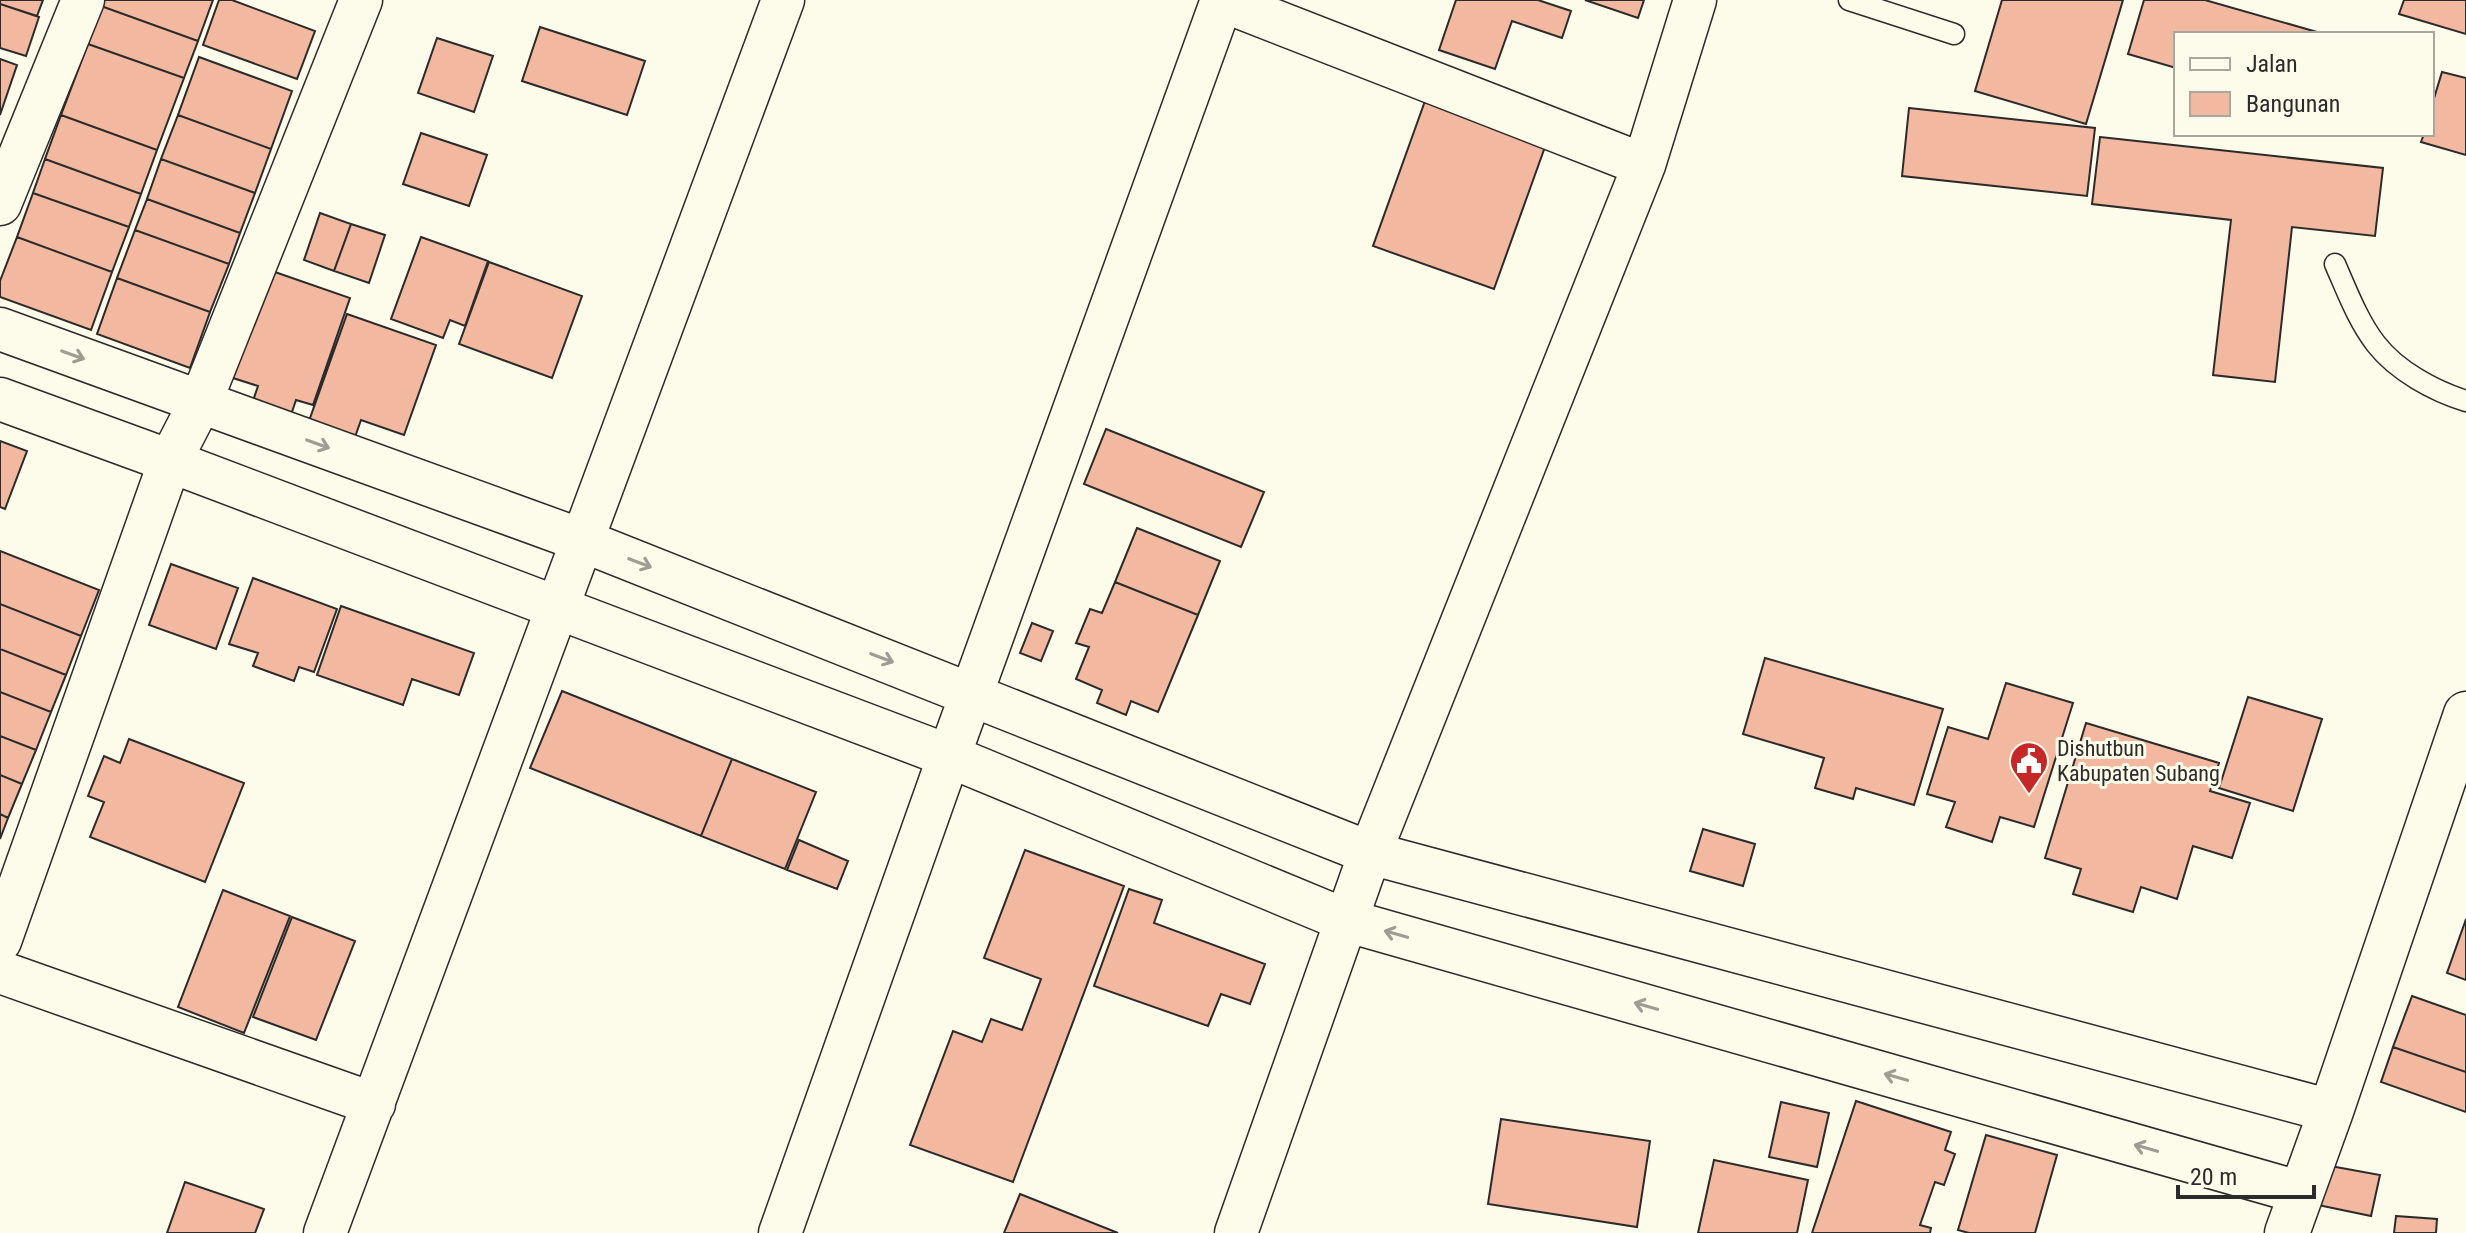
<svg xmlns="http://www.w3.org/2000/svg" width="2466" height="1233" font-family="'Roboto Condensed',sans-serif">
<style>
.building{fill:#f2b8a0;stroke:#2b2b2b;stroke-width:2}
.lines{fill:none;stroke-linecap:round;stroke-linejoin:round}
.lane-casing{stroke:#2b2b2b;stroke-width:23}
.street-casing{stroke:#2b2b2b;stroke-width:45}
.secondary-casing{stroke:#2b2b2b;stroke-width:47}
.lane{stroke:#fdfbea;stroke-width:20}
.street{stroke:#fdfbea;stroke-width:42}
.secondary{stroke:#fdfbea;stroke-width:44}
.oneway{stroke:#9e9d94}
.labels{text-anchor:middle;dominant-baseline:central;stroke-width:6;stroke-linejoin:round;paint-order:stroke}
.poi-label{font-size:22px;fill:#2b2b2b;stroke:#fdfbea;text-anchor:start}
</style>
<rect width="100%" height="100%" fill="#fdfbea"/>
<path class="building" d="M0,0H43L37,16L0,4Z
M104,0H213L198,41L101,6Z
M219,0H232L315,31L297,79L203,45Z
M1456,0H1538L1571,11L1562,38L1512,21L1495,69L1439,50Z
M1585,0H1644L1638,18Z
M2002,0H2123L2086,124L1975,91Z
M2144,0H2205L2324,34H2176V68L2128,54Z
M2404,0H2466V34L2399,14Z
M0,4L39,17L26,56L0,48Z
M101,6L198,41L184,78L88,44Z
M540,27L645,61L627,115L522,81Z
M437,38L493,56L474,112L418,93Z
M88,44L184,78L157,150L61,115Z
M199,57L292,91L271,149L178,115Z
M0,59L17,65L0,115Z
M2442,72L2466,78V155L2421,142L2424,134H2432V105Z
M1425,101L1546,144L1494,289L1373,246Z
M1909,108L2095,128L2087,196L1902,176Z
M61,115L157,150L141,194L45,159Z
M178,115L271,149L255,193L161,159Z
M421,133L487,155L469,206L403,184Z
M2100,137L2383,168L2375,236L2292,227L2275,382L2213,375L2231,220L2092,204Z
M45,159L141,194L129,227L33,193Z
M161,159L255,193L240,233L147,199Z
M33,193L129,227L112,272L17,237Z
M147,199L240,233L229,264L135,230Z
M320,213L351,224L334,271L304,260Z
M351,224L385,235L369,283L334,271Z
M135,230L229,264L210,312L117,278Z
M17,237L112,272L91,330L0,297V281Z
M421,237L488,261L465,326L450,320L443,338L391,319Z
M489,262L582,296L552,378L459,344Z
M272,271L350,298L313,405L296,400L291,415L253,401L258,386L233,378Z
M117,278L210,312L190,368L97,334Z
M347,314L436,345L404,435L361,420L355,437L309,421Z
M1106,429L1264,492L1241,547L1084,484Z
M0,441L27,451L5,509L0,507Z
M1137,528L1220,561L1198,615L1115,582Z
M0,551L99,590L81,636L0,604Z
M171,564L238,588L216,649L149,625Z
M253,578L337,609L314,672L299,667L294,681L253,666L258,653L229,644Z
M1115,582L1198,615L1158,712L1131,701L1126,715L1097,703L1102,690L1076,679L1089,647L1076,643L1090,609L1102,613Z
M0,604L81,636L66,675L0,649Z
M341,606L474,653L459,695L412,679L403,705L317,675Z
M1032,623L1053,631L1041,661L1020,653Z
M0,649L66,675L51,712L0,692Z
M1765,658L1943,709L1914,805L1856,788L1853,799L1815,788L1824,758L1743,734Z
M2006,683L2073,703L2034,827L2000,817L1992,842L1946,827L1955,802L1927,794L1948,727L1988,739Z
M562,691L732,759L701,836L530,768Z
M0,692L51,712L36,750L0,736Z
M2248,697L2322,719L2293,811L2219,788Z
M2086,723L2219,763L2210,791L2250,803L2232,858L2193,846L2177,899L2141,887L2133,912L2073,894L2081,869L2045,858Z
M0,736L36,750L22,784L0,775Z
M129,739L244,783L205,882L90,837L104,802L88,796L104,756L120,763Z
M732,759L816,792L785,869L701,836Z
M0,775L22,784L8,818L0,814Z
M0,814L8,818L0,839Z
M1703,829L1755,844L1743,886L1690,871Z
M799,840L848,861L837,889L787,870Z
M1025,850L1124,886L1013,1182L910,1145L953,1031L982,1042L991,1019L1022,1030L1041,979L984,958Z
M1129,889L1162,900L1154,923L1265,964L1250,1004L1221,994L1208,1026L1094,986Z
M223,890L290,916L244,1033L178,1007Z
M292,917L355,941L316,1040L253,1017Z
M2466,919V980L2447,973Z
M2412,996L2466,1015V1072L2393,1047Z
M2393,1047L2466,1072V1112L2381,1082Z
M1856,1101L1951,1132L1945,1150L1955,1154L1944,1185L1935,1182L1920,1225L1931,1228L1930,1233H1812Z
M1781,1102L1829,1113L1817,1167L1769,1157Z
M1501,1119L1650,1141L1637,1227L1488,1204Z
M1986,1135L2057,1155L2035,1233H1969L1958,1230Z
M1714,1160L1808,1180L1797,1233H1698Z
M2325,1165L2380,1175L2371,1216L2318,1205Z
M185,1182L264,1209L255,1233H167Z
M1020,1194L1118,1233H1004Z
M2396,1216L2437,1219L2436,1233H2394Z"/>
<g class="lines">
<defs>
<path id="lane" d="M1849,0L1954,34
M2335,264C2347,291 2358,321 2376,344C2397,371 2434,391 2466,401"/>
<path id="street" d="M1221,0L1644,165
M0,204L83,0
M0,329L581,540L1370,853L2331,1111
M0,399L170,461L949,756L1345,920L2302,1193
M0,941L170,461L201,401L361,0
M0,972L374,1104
M325,1233L783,0
M780,1233L949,756L1222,0
M1236,1233L1370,853L1644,165L1695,0"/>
<path id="secondary" d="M2287,1233L2331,1111L2466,714"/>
</defs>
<use href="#lane" class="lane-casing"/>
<use href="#street" class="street-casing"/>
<use href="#secondary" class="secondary-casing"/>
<use href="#lane" class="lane"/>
<use href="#street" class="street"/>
<use href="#secondary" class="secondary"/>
</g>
<defs><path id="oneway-shaft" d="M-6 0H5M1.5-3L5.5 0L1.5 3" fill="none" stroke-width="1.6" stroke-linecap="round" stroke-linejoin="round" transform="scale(2)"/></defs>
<g class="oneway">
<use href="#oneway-shaft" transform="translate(73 355) rotate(20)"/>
<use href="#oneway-shaft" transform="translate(318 444) rotate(20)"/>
<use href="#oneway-shaft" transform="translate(640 563) rotate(21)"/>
<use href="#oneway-shaft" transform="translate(882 658) rotate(21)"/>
<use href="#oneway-shaft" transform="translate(1396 934) rotate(-164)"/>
<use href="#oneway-shaft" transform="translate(1646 1006) rotate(-164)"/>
<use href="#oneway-shaft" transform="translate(1896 1077) rotate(-164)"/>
<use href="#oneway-shaft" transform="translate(2146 1148) rotate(-164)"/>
</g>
<defs>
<symbol id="civic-pin" viewBox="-11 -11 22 30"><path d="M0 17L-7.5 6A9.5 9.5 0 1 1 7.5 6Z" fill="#c62828" stroke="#fdfbea"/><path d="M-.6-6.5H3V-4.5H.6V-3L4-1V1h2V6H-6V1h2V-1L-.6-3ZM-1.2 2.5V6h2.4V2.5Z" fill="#fff"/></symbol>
</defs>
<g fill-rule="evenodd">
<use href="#civic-pin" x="2007" y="739" width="44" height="60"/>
</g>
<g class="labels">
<g class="poi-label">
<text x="2057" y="748">Dishutbun<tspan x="2057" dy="25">Kabupaten Subang</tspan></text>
</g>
</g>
<rect x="2174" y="32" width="260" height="104" fill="#fdfbea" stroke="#a9a89e" stroke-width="2"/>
<rect x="2190" y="58" width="40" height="12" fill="#fdfbea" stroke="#a9a89e" stroke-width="2"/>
<text x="2246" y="72" font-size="24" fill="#2b2b2b">Jalan</text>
<rect x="2190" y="92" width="40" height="24" fill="#f2b8a0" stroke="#a9a89e" stroke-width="2"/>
<text x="2246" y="112" font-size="24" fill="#2b2b2b">Bangunan</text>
<path d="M2178 1185v12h136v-12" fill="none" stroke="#2b2b2b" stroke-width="4"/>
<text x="2190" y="1185" font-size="24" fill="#2b2b2b" stroke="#fdfbea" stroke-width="6" paint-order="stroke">20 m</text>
</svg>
